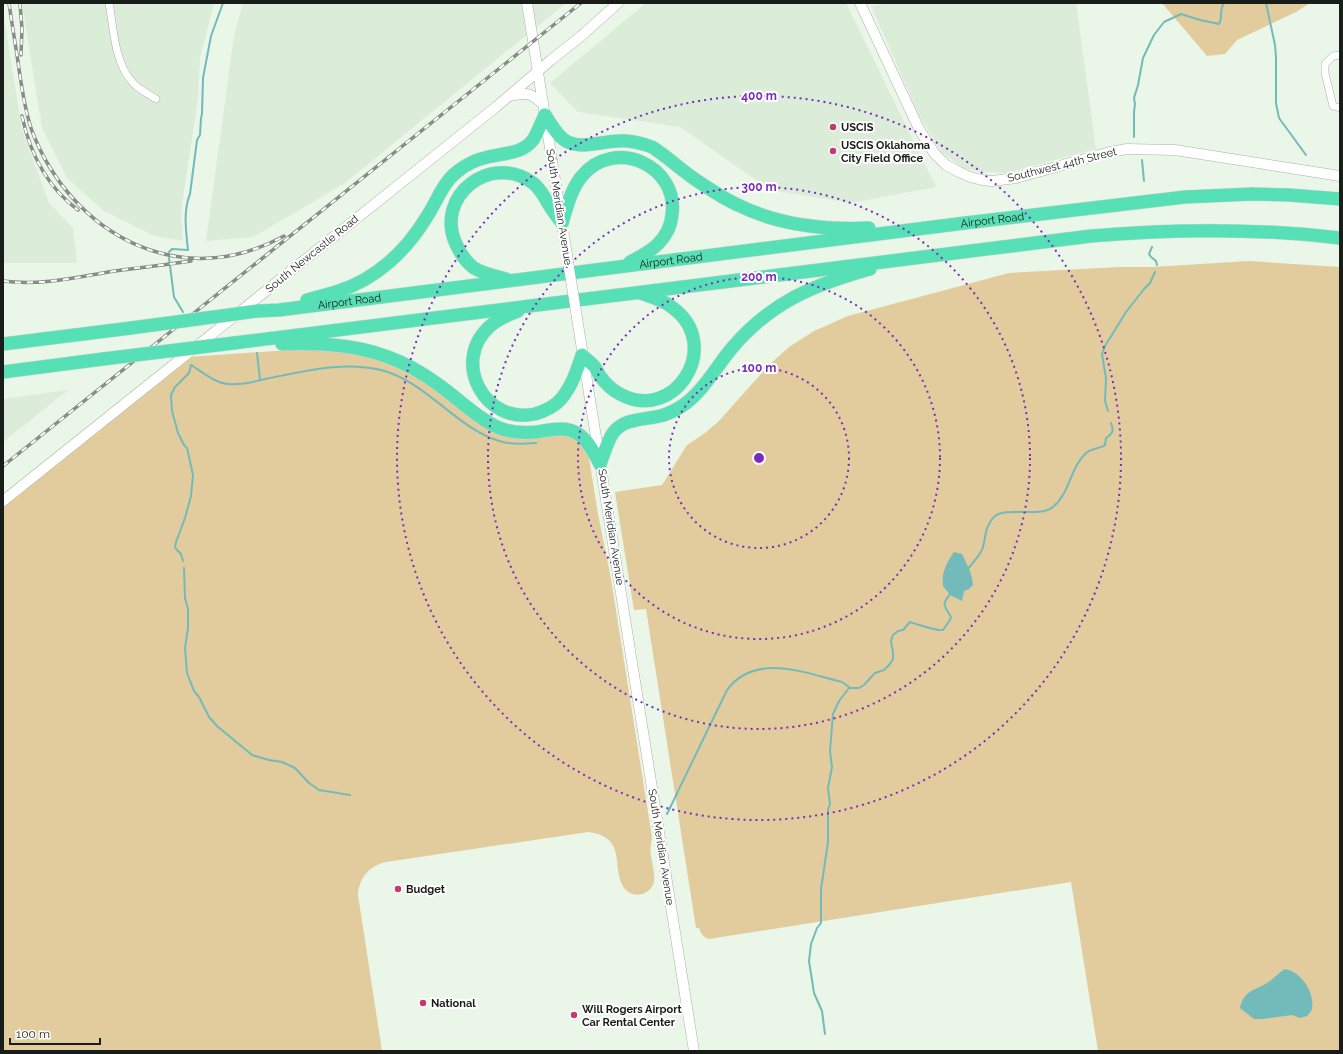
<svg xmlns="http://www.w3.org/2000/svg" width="1343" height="1054" font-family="Raleway,sans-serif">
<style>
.built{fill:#dbecd8}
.green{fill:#e2cc9d}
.water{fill:#73babb}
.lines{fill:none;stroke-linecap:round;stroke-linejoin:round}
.stream{stroke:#73babb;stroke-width:2}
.street-casing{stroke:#a8b3a6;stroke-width:8}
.secondary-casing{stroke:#a8b3a6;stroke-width:11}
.highway-casing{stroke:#d6d6d6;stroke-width:14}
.street{stroke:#fff;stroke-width:7}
.secondary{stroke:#fff;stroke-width:10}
.highway{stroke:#57e0b6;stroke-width:13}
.rail-casing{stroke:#868e85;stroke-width:3.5}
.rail{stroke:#fff;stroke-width:2;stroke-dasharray:6;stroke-linecap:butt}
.secondary-bridge-casing{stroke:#a8b3a6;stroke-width:11;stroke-linecap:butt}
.highway-bridge-casing{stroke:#d6d6d6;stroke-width:14;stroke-linecap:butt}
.secondary-bridge{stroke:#fff;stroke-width:10}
.highway-bridge{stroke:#57e0b6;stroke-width:13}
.ring{fill:none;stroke:#7b2cbf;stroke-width:2;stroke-dasharray:2 4}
.poi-dot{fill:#c53a6e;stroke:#fff;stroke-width:1.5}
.labels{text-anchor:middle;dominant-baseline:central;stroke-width:4;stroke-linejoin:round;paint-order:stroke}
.poi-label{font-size:11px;font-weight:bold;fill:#191d19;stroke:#fff;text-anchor:start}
.street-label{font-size:11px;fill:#191d19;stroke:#fff}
.centre{fill:#7b2cbf;stroke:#fff;stroke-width:2}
.ring-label{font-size:12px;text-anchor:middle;font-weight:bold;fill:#7b2cbf;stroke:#fff;stroke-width:4;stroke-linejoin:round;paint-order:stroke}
</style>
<rect width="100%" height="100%" fill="#eaf6e8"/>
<path class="built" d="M22,3H214L200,58L198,99L181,211L183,241L152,235L104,211L67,178L42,128Z
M243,3H566L345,183L253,237L206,241L234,36Z
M646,3H846L936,187L851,203L770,190L680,127L578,112L550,83Z
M888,3H1076L1096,149L1008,173L985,172L962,168L941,151L919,115L871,6Z
M3,12L22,129L49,203L73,228L77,263H3Z
M68,390L3,442V399Z"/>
<path class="green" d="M1162,3H1310L1296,12L1237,40L1225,54L1207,56Z
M1249,261L1340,267V1051H1098L1071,882L709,939C703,937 701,934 699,928H696L646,609L634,610L615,492L662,485L687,445L705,433L719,421L769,365L789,347L814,331L848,316L1009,273L1119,267H1152Z
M332,347L407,368L481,422L571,433L588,452L598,514L611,579L652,837C651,844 650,850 651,856C652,864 655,873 654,881C652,894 634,900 625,889C610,869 629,837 588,832L386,862C369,866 359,878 358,895L382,1051H3V505L188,357Z"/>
<path class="water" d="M954,552L962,554C967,565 972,572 973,585L969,589L964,591L962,601L950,595L943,586C941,573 947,562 954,552Z
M1285,969C1300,971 1315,992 1312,1008C1312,1011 1309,1014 1307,1016L1300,1018L1292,1015L1262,1019H1254L1240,1008C1244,990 1254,991 1267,983C1274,979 1278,973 1285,969Z"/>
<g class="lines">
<path class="stream" d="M1266,3L1275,45L1276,57V103L1279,118L1306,155
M1134,137V112L1135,104L1134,98L1138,85L1143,58L1154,35L1164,22L1181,14L1200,20L1219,24C1223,18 1219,9 1224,3
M1142,160L1144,181
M1152,247L1149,254L1151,257L1156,261L1157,265
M169,252L172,249L188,250C186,231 183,211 190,194L197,140L200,135L201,118L202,114L203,78L206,62L211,36L223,3
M169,258L174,297L183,312
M257,353L260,380
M1108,411L1105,401L1106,378L1102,354L1105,346L1126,312L1144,289L1150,283L1155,272
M183,561L181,554L177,550L175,547L176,542L185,518L191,496L193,475L187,448L184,445L178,433L172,411L171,395L175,387L189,373L191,365C201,371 211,380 222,383C238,387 255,381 270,378C306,371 344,361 381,370C428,382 458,431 503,442C514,445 525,444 536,443
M184,568L185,598L188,609V628L185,648L187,673L194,691L199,697L209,717L217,726L252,755L269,760L282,762L295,768L309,783L319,790L350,795
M967,570C972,563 981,555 983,547C986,536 985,526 994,517C1005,506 1040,518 1053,507C1070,493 1070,468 1086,453C1091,448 1100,449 1105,445L1106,438C1113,433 1114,431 1111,423
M667,814L727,690C755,652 805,673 842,682L849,687
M825,1034L822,1011L814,993L809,961L811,944L817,928L821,923V889L828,842V810L830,804L828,788L832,767L830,751L833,714L839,701L849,688H859L864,685L875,673L884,670L890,664L893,659V652L891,641L893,635L898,631L903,630L910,622C916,624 938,631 943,630L950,620L951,617C944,605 941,605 951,593"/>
<defs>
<path id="street" d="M109,3C114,30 114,62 133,83C140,90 148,94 156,99
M1340,55L1333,56L1325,64V73L1333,106L1340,108"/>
<path id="secondary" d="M527,3L567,255
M860,3L919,129L934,153L946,165L959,172L970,177L982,180L992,181L1016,178L1110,152L1127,149L1175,150L1340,176
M509,96C527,93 528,91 543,104
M577,318L694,1051
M3,501L496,107L551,60L580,37L618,3"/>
<g id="highway">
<path d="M545,115C551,124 557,136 566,141C582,150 602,141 618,141C630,140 641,143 652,147C668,157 682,171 699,182C711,190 724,199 738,205C778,225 825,230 869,228"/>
<path d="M562,223C567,207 571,189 582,176C614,137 679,165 672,215C671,226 666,236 658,244C650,252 640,257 630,262"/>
<path d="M506,279C495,276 484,274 474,268C466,262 460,253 456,244C434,196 491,152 533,183C542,190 545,199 551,208C554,213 558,218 562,223"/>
<path d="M307,300C318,297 329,294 339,291C376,279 406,251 426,218C437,202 442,183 458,171C467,164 478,159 488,157C504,153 522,154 533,140C538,132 541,123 545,115"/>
<path id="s1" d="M258,311L279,310L965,223L1185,197L1252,194L1289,195L1340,199"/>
<path d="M518,311C508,315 497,319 489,327C451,362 485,425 535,414C545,411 555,406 561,399C572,386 577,370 582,355C586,359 590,362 594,366C596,368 598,373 600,376C605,383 612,390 620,394C674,424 724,346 673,308C664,300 651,297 640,293"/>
<path d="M234,343L1091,236C1174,229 1257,228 1340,238"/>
<path d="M3,344L131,328"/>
<path d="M282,344C299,344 316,343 333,345C371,348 406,361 436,383C457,397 475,417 497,427C510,433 523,433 536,432C555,429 572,424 586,441C592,448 596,457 600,464"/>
<path d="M3,372L103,359"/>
<path d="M600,464C604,454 607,442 613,433C624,418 644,420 660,416C668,414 676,410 682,406C703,392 716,367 732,348C771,302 813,285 870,269"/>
</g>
</defs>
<use href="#street" class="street-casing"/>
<use href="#secondary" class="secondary-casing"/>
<use href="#highway" class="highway-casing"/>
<use href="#street" class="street"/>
<use href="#secondary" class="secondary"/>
<use href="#highway" class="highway"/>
<defs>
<path id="rail" d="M9,3C12,25 16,47 19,69C22,90 25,111 32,131C72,235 181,293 284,236
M20,3L22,29L21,55
M22,116C30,153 47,187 78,210
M3,281C41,286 78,277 115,271C141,267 166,265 191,261
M3,466L581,3"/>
</defs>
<use href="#rail" class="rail-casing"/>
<use href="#rail" class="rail"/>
<defs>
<path id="secondary-bridge" d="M567,255L577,318"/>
<path id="highway-bridge" d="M131,328L258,311
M103,359L234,343"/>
</defs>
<use href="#secondary-bridge" class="secondary-bridge-casing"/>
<use href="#highway-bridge" class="highway-bridge-casing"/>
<use href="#secondary-bridge" class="secondary-bridge"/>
<use href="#highway-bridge" class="highway-bridge"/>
</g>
<g class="ring">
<circle cx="759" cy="458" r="90"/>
<circle cx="759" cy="458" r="181"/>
<circle cx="759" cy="458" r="271"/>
<circle cx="759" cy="458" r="362"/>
</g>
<g class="poi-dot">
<circle cx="833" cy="127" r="4"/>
<circle cx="833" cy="151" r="4"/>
<circle cx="398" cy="889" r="4"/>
<circle cx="423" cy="1003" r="4"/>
<circle cx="574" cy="1015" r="4"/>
</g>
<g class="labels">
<g class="poi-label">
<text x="841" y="127">USCIS</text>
<text x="841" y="145">USCIS Oklahoma<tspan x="841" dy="13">City Field Office</tspan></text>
<text x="406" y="889">Budget</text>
<text x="431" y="1003">National</text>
<text x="582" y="1009">Will Rogers Airport<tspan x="582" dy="13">Car Rental Center</tspan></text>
</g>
<g class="street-label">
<text transform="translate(1062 165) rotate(-14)">Southwest 44th Street</text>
<text transform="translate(559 207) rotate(81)">South Meridian Avenue</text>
<text stroke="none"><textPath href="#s1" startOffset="740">Airport Road</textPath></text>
<text transform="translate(312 254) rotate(-39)">South Newcastle Road</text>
<text stroke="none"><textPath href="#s1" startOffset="416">Airport Road</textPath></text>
<text stroke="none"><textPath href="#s1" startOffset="92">Airport Road</textPath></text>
<text transform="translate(611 527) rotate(81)">South Meridian Avenue</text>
<text transform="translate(661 847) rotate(81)">South Meridian Avenue</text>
</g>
</g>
<circle cx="759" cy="458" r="6" class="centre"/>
<g class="ring-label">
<text x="759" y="100">400 m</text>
<text x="759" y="191">300 m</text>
<text x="759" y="281">200 m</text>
<text x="759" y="372">100 m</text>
</g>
<rect width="1343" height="1054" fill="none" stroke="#191d19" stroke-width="8"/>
<path d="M10 1038v6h90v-6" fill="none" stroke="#191d19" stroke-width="2"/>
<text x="16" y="1038" font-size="12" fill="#191d19" stroke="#ffffff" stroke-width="3" paint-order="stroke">100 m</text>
</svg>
